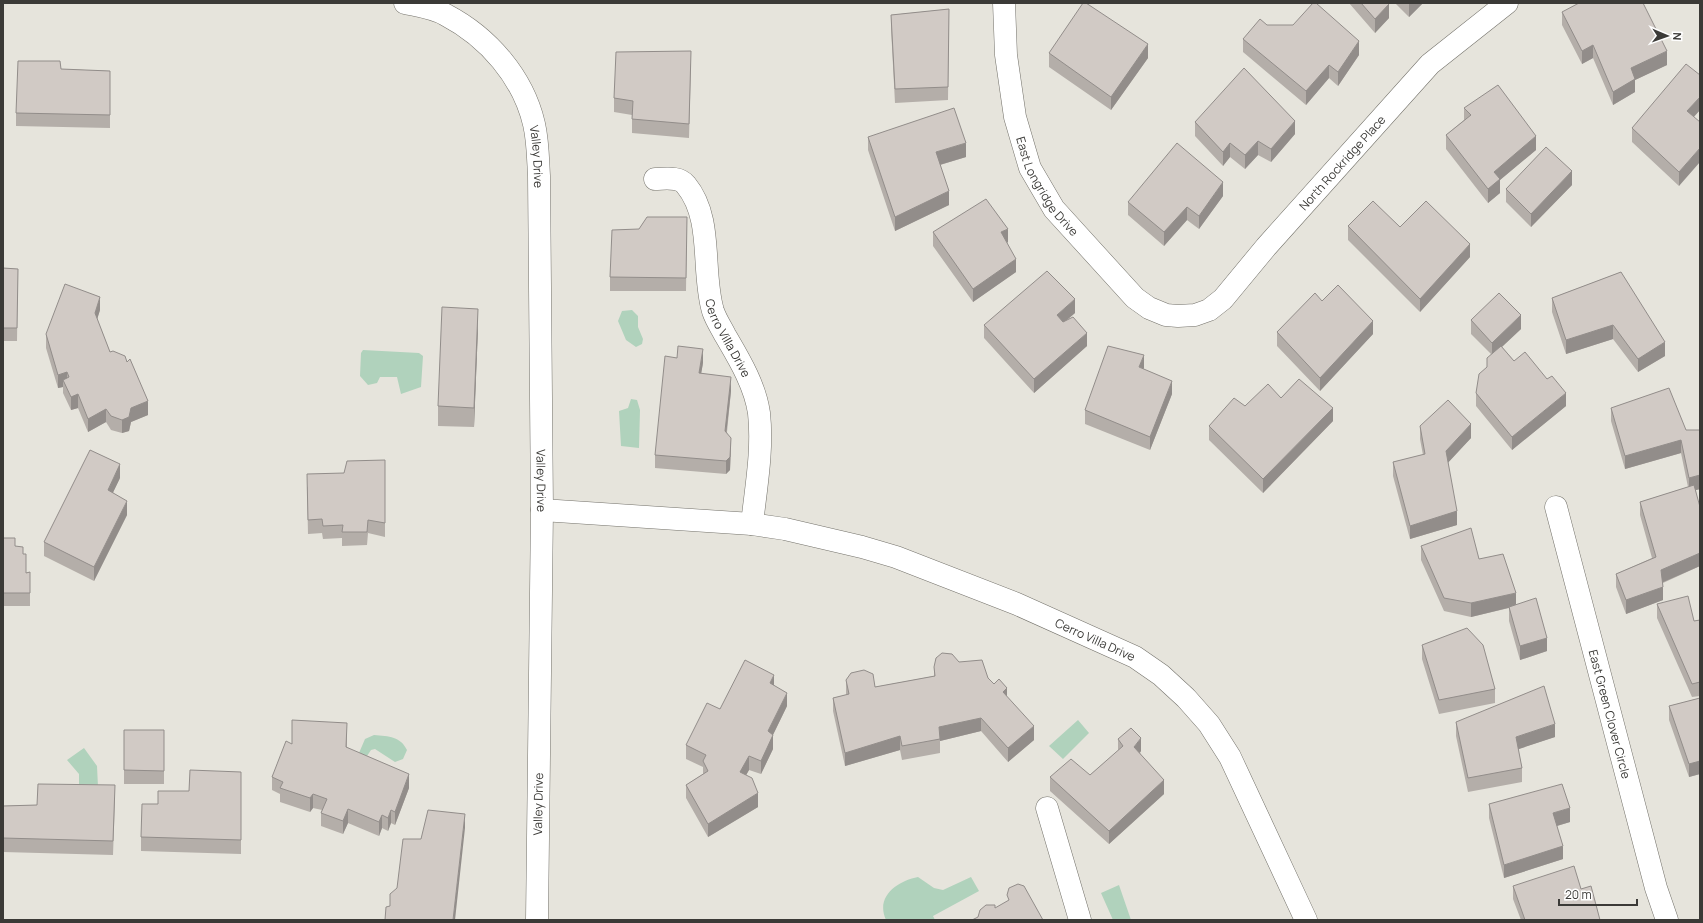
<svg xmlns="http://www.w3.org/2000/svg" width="1703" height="923" font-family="Manrope,sans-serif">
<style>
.water{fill:#b0d2bc}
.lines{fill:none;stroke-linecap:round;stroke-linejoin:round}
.minor-casing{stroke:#74726b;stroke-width:23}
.minor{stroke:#fff;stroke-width:22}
.wall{fill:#b4aea9}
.shaded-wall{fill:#928d8a}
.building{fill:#d1cac5;stroke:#928d8a}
.labels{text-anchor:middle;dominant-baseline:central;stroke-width:3;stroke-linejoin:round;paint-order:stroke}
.street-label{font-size:12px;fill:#3b3a37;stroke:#fff}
</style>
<rect width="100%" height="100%" fill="#e6e4dc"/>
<path class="water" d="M632,310L638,316V327L643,339L642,344L636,347L626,340L618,321L622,311Z
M363,350L419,353L423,356L421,387L401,394L397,377H380L377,383L368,385L360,376L361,353Z
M631,399L637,400L640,410L639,448L621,446L619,411L628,408Z
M1078,720L1089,733L1063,759L1049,746Z
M374,735C389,736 401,737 407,750L403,759L395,762L375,749L371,750L367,756L359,753L365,739Z
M84,748L97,766L98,787L79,786V774L67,760Z
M918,877L934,888L943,890L971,877L979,891L933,916L935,920H886C875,896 898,881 918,877Z
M1119,885L1131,920H1113L1101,893Z"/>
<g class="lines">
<defs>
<g id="minor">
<path id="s1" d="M405,3C419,6 434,8 446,15C488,37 523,77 534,124C538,141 538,159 539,176L542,510L537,920"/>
<path id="s2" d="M1004,3L1006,55L1015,117L1030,168L1054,209L1135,298L1149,308L1166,315L1178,316L1195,315L1209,310L1223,299L1266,247L1430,64L1507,3"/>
<path id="s3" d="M655,179C665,179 679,176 686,185C714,219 701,271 713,311C716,320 721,327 725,335C739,359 755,385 759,413C763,450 756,487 752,524"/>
<path id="s4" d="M1556,507L1656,888L1667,920"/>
<path id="s5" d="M542,510L752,524L785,529L862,547L896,557L1017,604L1135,657L1161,675L1186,698L1209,724L1230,757L1306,920"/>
<path d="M1047,808L1080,920"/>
</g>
</defs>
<use href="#minor" class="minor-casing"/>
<use href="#minor" class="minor"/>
</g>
<path class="wall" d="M1349,3H1388L1389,18L1375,33Z
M1395,3H1423L1409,17Z
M949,9L948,100L895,103L891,28V15Z
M1562,12L1667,65L1635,80V92L1613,105L1593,58L1582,64L1562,25Z
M1267,25L1359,55L1338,86L1329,78L1306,105L1243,52V39Z
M1049,53L1148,58L1111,110L1049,67Z
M691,64L689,138L632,133V115L614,112V98Z
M61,69L110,71V128L16,126V113Z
M1700,75V110L1694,117L1679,186L1632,142V128Z
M1464,108L1536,150L1500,180V193L1488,203L1446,149V135L1464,120Z
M1195,122L1295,134L1271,162L1258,155L1245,169L1230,157L1223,166L1195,136Z
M868,137L966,157L940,165L949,205L895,231L868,150Z
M1572,185L1531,227L1506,202V189Z
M1223,196L1199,229L1187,220L1164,246L1128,215V202Z
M687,217L686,291H610V277L639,229Z
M1348,226L1400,227L1470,257L1420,312L1348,240Z
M933,232L1008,242L1007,243L1016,272L973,302L933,246Z
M3,268L18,269L17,341H3Z
M1621,272L1665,356L1638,372L1613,339L1566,354L1552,312V298Z
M1322,301L1373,334L1320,391L1277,346V332Z
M100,310L97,319L110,352L127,362L148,415L131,422L129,431L122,433L111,430L106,422L88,432L78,408L71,410L63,393V387L58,388L46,348V334Z
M1075,313L1065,322L1087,346L1034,393L984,338V325Z
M1471,320L1521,329L1502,347L1514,361L1566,406L1512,450L1476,406V393L1487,367L1491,354L1471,334Z
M478,328L474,427L438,426V406Z
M703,363L701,373L731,391L727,432L731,451L730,470L726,474L655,468V455Z
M1143,369L1172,394L1150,450L1085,424V410Z
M1281,398L1333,421L1263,493L1209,440V426L1245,406Z
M1611,408L1686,430H1700V489L1696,490L1700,566L1663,583V600L1626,614L1616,587V574L1652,558L1640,515V502L1688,487L1681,453L1625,469L1611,421Z
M1420,426L1471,438L1448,462L1457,525L1410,539L1393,476V462L1423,455L1420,439Z
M385,460V537L368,533L367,545L342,546V538L323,539L322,533L308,534L307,487L344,473Z
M120,478L113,492L127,515L94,581L44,556V542Z
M3,538L15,546L23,554L26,573L30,572V606H3Z
M1421,546L1479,559L1516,605L1547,651L1520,660L1509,621V608L1471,617L1444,611L1421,560Z
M1657,604L1694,621L1700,620V696L1692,697L1657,618Z
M1422,645L1495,689V703L1439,714L1422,659Z
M959,662L988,678L1007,697L1034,740L1008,762L981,731L940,741V753L902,760L900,750L845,766L833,711V698L846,695V680L875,687L934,676V667Z
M774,685L787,706L773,735V749L761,774L749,770L746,775L758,807L708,837L686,798V785L703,774V767L686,759V745L720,709Z
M1700,698V774L1689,777L1669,720V706Z
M1456,722L1555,737L1518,749L1522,768V782L1468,792L1456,736Z
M124,730H164V784H124Z
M347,736V747L409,788L395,825L391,823L388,831L382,828L379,836L348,823L343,834L321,826V813L322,810L313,808L310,812L280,802V794L272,790V777L292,744Z
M1118,739L1141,751L1140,753L1164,794L1109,844L1050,791V777L1090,775L1118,751Z
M241,772V854L141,851V837L158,804L189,791Z
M115,798L113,855L3,852V806L37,805Z
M1489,804L1570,822L1557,826L1563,859L1504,878L1489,818Z
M1513,886L1581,889L1600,920H1521L1513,899Z"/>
<path class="shaded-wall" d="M1410,3H1423L1409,17V4Z
M1389,4V18L1375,33V19Z
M1359,41V55L1338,86V72Z
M1148,44V58L1111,110V97Z
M1593,45V58L1582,64V51Z
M1667,51V65L1635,80V92L1613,105V92L1631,68Z
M1329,65V78L1306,105V91Z
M1700,97V110L1687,124V111Z
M1295,121V134L1271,162V149Z
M1536,136V150L1500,180V193L1488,203V189L1494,172Z
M1258,141V155L1245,169V155Z
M966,143V157L936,166V152Z
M1230,143V157L1223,166V152Z
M1700,148V162L1679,186V172Z
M1572,171V185L1531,227V214Z
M1223,182V196L1199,229V216Z
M949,191V205L895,231V217Z
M1187,207V220L1164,246V232Z
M1008,229V242L1001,246V232Z
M1470,244V257L1420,312V299Z
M1016,259V272L973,302V289Z
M100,297V310L95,326V313Z
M1075,299V313L1057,328V315Z
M478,309V328L474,427V408Z
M1521,315V329L1492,356V343Z
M1373,321V334L1320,391V378Z
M1613,325V339L1566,354V340Z
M1087,333V346L1034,393V379Z
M1665,342V356L1638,372V359Z
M703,349V363L699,386V373Z
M1144,355V369L1139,367Z
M67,372V386L63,380V387L58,388V375Z
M731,377V391L725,444V431Z
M1172,381V394L1150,450V437Z
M1566,393V406L1512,450V437Z
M78,394V408L71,410V397Z
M148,401V415L131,422L129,431L122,433V420L131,408Z
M1333,408V421L1263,493V479Z
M106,409V422L88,432V419Z
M1471,424V438L1446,465V451Z
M731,438L730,470L726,474V461Z
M1681,440V453L1625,469V456Z
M120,464V478L108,503V490Z
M1700,475V489L1689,492V478Z
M127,501V515L94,581V567Z
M1457,511V525L1410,539V526Z
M1700,553V566L1661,583V570Z
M1663,587V600L1626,614V600Z
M1516,593V606L1471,617V603Z
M1547,638V651L1520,660V646Z
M774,675V688L770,683Z
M1007,688V702L1003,692Z
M787,693V706L768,745V731Z
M981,718V731L940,741L939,727Z
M1555,724V737L1516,750V737Z
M1034,726V740L1008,762V748Z
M773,735V749L761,774V761Z
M900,736V750L845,766V753Z
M1141,738V751L1134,760V747Z
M749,756V770L740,786V772Z
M1700,761V774L1689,777V764Z
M409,774V788L395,825V812Z
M1164,780V794L1109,844V831Z
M758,793V807L708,837V824Z
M313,794V808L310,812V798Z
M1570,808V822L1553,827V813Z
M348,809V823L343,834V821Z
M391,810V823L388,831V818Z
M465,814V828L455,920H453Z
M382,815V828L379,836V822Z
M1563,846V859L1504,878V865Z"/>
<path class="building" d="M1083,3H1086L1148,44L1111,97L1049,53Z
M1313,3H1316L1359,41L1338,72L1329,65L1306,91L1243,39L1260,19L1267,25H1293Z
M1361,3H1388L1389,4L1375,19Z
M1579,3H1643L1667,51L1631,68L1635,79L1613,92L1593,45L1582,51L1562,12Z
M949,9L948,87L895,89L891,15Z
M691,51L689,124L632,119L633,101L614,98L616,52Z
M18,61H60L61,69L110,71V115L16,113Z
M1686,64L1700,75V97L1687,111L1700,122V148L1679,172L1632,128Z
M1244,68L1295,121L1271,149L1258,141L1245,155L1230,143L1223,152L1195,122Z
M1498,85L1536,136L1494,172L1500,179L1488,189L1446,135L1471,115L1464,108Z
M954,108L966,143L936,152L949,191L895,217L868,137Z
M1177,143L1223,182L1199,216L1187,207L1164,232L1128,202Z
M1546,147L1572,171L1531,214L1506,189Z
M986,199L1008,229L1001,232L1016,259L973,289L933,232Z
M1373,201L1400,227L1426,201L1470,244L1420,299L1348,226Z
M647,217H687L686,278L610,277L612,230L639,229Z
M3,268L18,269L17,328H3Z
M1047,271L1075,299L1057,315L1063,322L1073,317L1087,333L1034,379L984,325Z
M1621,272L1665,342L1638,359L1613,325L1566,340L1552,298Z
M65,284L100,297L95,313L110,352L113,351L125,356L127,362L130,359L148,401L131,408L129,417L122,420L111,416L106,409L88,419L78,394L71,397L63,380L69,377L67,372L58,375L46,334Z
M1338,285L1373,321L1320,378L1277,332L1315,293L1322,301Z
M1499,293L1521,315L1492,343L1471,320Z
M442,307L478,309L474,408L438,406Z
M678,346L703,349L699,373L731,377L725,431L731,438L730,457L726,461L655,455L665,356L677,358Z
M1108,346L1144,355L1139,367L1172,381L1150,437L1085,410Z
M1501,346L1514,361L1525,352L1547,379L1552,376L1566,393L1512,437L1476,393L1479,374L1487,367V358Z
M1299,379L1333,408L1263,479L1209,426L1234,398L1245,406L1268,384L1281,398Z
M1669,388L1686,430H1700V475L1689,478L1681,440L1625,456L1611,408Z
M1448,400L1471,424L1446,451L1457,511L1410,526L1393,462L1425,454L1420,426Z
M90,450L120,464L108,490L127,501L94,567L44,542Z
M385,460V523L368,520L367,532H342L343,525L323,526L322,519L308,520L307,474L344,473L347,461Z
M1694,485L1700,507V553L1661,570L1663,587L1626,600L1616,574L1656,557L1640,502Z
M1471,528L1479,559L1503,554L1516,593L1471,603L1444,598L1421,546Z
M3,538H15V546L23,547V554H26V573L30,572V593H3Z
M1688,596L1694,621L1700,620V682L1692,684L1657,604Z
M1536,598L1547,638L1520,646L1509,607Z
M1467,628L1483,645L1495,689L1439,700L1422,645Z
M942,653L952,654L959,662L982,660L988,678L994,684L999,679L1007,688L1003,692L1034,726L1008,748L981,718L939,727L940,739L902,746L900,736L845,753L833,698L849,694L846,680L851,673L864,670L873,674L875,687L935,676L934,667L936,658Z
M745,660L774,675L770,683L787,693L768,731L773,735L761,761L749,756L740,772L752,778L758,793L708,824L686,785L708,771L703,761L706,755L686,745L707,703L720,709Z
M1544,686L1555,724L1516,737L1522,768L1468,778L1456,722Z
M1700,698V761L1689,764L1669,706Z
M292,720L347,723L346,747L409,774L395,812L391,810L388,818L382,815L379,822L348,809L343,821L321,813L327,799L313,794L310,798L280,788L283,782L272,777L286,741L292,744Z
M1131,728L1141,738L1134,747L1164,780L1109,831L1050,777L1071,759L1090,775L1123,746L1118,739Z
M124,730H164V771L124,770Z
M190,770L241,772V840L141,837L142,804H158V791H189Z
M38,784L115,785L113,841L3,838V806L37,805Z
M1562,784L1570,808L1553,813L1563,846L1504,865L1489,804Z
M428,810L465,814L453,920H385L386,907L390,906V894L397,888L403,839H421Z
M1574,866L1581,889L1591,886L1600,920H1525L1513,886Z
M1018,884L1024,886L1043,920H972L978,917L980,910L986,905H995V908L1009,900L1007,895L1009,888Z"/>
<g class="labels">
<g class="street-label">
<text stroke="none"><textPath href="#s1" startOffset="220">Valley Drive</textPath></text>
<text stroke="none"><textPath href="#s2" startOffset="614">North Rockridge Place</textPath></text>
<text stroke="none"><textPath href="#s2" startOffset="192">East Longridge Drive</textPath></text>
<text stroke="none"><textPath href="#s3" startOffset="194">Cerro Villa Drive</textPath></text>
<text stroke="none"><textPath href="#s1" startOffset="544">Valley Drive</textPath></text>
<text stroke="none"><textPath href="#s5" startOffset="574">Cerro Villa Drive</textPath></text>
<text stroke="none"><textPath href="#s4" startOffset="214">East Green Clover Circle</textPath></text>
<text transform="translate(538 804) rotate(-89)">Valley Drive</text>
</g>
</g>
<rect width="1703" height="923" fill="none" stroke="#3b3a37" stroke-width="8"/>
<g transform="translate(1667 36) rotate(92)" stroke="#ffffff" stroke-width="3" paint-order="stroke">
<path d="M0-3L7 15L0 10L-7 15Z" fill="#3b3a37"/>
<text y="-6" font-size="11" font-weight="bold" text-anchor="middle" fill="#3b3a37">N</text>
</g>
<path d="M1559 899v6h78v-6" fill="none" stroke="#3b3a37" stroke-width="2"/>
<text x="1565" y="899" font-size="12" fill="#3b3a37" stroke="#ffffff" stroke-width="3" paint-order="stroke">20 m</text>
</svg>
